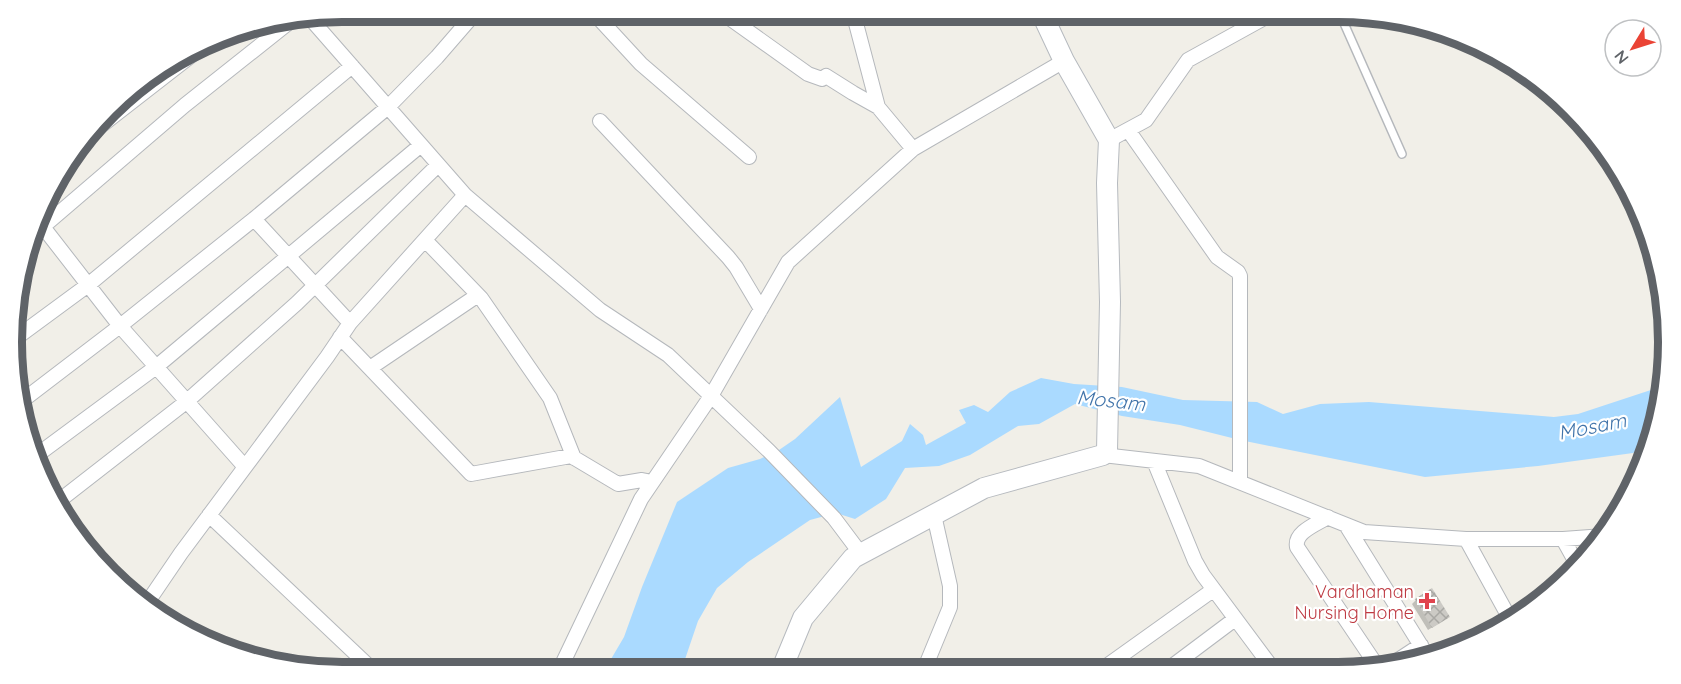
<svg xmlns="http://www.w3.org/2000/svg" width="1681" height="684" font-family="Quicksand,sans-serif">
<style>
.water{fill:#aadaff}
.shadow{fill:#0003}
.building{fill:url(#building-cross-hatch)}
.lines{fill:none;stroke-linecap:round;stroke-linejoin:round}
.lane-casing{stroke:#b5b8bc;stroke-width:10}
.street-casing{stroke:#b5b8bc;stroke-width:16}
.secondary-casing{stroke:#b6babf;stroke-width:22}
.lane{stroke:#fff;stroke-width:7}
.street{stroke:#fff;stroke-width:14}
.secondary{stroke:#fff;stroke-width:20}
.health-dot{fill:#e0444e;stroke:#fff;stroke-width:2}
.labels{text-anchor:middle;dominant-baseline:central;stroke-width:4.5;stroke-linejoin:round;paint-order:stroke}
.health-label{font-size:18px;fill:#be3a42;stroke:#fff;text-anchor:end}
.water-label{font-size:20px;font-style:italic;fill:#4174aa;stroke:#fff}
.rim{fill:none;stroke:#5f6368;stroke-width:8}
</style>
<defs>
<pattern id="building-cross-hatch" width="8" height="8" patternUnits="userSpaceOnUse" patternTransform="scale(1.5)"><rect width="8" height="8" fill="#cccac5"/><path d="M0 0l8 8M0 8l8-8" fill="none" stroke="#a9a8a4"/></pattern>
</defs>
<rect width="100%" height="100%" fill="#f1efe8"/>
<path class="water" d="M1041,378L1074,384L1122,387L1183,400L1257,402L1283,414L1320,404L1369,402L1554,417L1578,414L1660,387L1653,440L1633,453L1538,466L1425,477L1240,440L1180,425L1122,416L1075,404L1039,424L1018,426L970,455L939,466L905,468L886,499L855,519L836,513L810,520L748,562L717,588L698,621L681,671H604L624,637L642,587L677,502L728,468L760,459L779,450L795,439L840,397L861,467L902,441L910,424L923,435L926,445L966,423L959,410L974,405L988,412L1010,392Z"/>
<path class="shadow" d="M1416,600L1444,620L1428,630L1412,604Z
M1457,641L1462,648L1439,654Z"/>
<path class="building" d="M1432,588L1450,617L1432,628L1415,599Z"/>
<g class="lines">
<defs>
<path id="lane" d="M1339,12L1402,154"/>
<path id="street" d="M593,12L641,64L749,157
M721,12L808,74L822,79L826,76L853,93L878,107L913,149
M853,12L878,107
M309,17L465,195L600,310L668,355L769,451L834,518L861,554
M600,121L728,257L736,267L761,309
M1128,130L1217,257L1238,272L1240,276V482
M93,132L192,55
M1109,140L1146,120L1188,60L1275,12
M254,219L350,323
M40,223L120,326L245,467
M38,231L185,105L292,20
M425,240L481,298L550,398L574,458
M340,337L471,474L571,456L618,484L642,480L652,482
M16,338L88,285L352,66
M370,368L478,295
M18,404L120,326L254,219L388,107L437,57L476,12
M37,455L156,367L421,145
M1103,455L1199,466L1364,532L1466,539H1563L1604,536
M1154,461L1195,561L1203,575L1273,669
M55,504L186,402L297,303L438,165
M209,515L375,672
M1328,517C1317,524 1294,532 1297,547L1379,669
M1346,525L1428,657
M1466,539L1510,619
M1563,539L1578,566
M145,606L181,553L327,357L350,323L465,195
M1386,668L1421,645
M924,670L950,607V586L934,515
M1101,670L1213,590
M1167,670L1235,619
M559,671L641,499L711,396L788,262L913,149L1064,61"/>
<path id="secondary" d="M781,671L803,618L853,558L984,488L1103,455L1107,451L1110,302L1107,183L1109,140L1064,61L1041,12"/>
</defs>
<use href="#lane" class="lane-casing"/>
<use href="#street" class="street-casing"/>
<use href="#secondary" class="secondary-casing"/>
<use href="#lane" class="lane"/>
<use href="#street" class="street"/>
<use href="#secondary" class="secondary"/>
</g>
<path class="health-dot" d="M1424 592h6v6h6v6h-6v6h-6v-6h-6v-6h6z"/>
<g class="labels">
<g class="health-label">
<text x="1414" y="591">Vardhaman<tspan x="1414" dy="21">Nursing Home</tspan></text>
</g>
<g class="water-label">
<text transform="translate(1111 400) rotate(6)">Mosam</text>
<text transform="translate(1592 426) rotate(-11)">Mosam</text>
</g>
</g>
<path d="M0 0H1681V684H0ZM342 22H1338A320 320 0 0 1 1658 342V342A320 320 0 0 1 1338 662H342A320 320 0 0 1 22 342V342A320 320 0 0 1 342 22Z" fill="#fff" fill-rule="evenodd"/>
<path class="rim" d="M342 22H1338A320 320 0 0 1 1658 342V342A320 320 0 0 1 1338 662H342A320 320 0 0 1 22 342V342A320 320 0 0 1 342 22Z"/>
<g transform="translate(1633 48) rotate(232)"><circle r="28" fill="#ffffff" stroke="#bfc1c3" stroke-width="1.5"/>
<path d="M0-4.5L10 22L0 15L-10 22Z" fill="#ea4335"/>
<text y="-9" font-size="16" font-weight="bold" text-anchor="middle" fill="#5f6368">N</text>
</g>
</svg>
